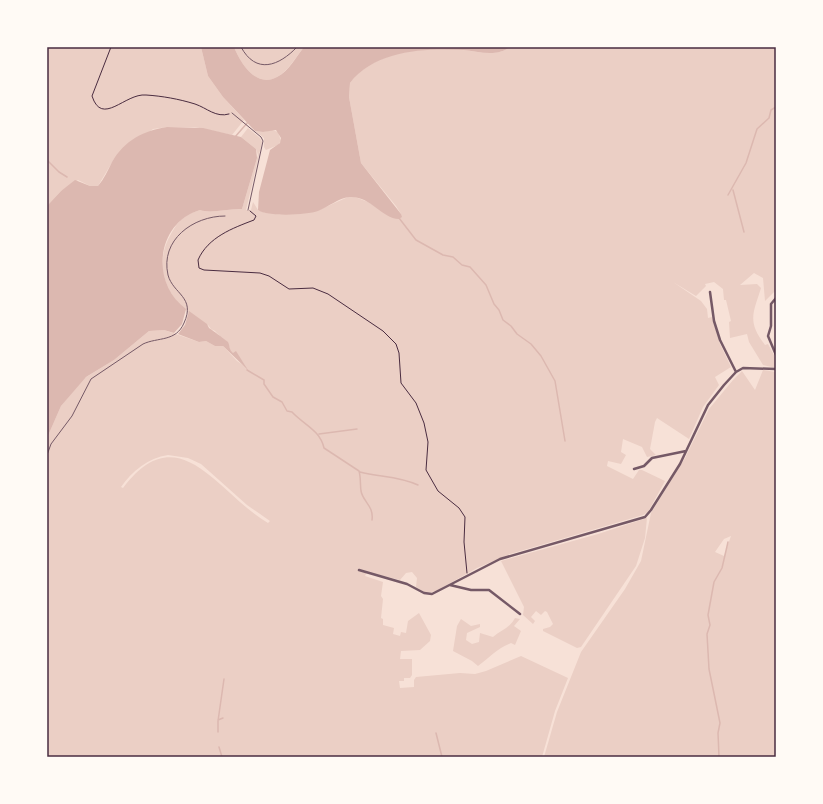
<svg xmlns="http://www.w3.org/2000/svg" width="823" height="804" font-family="'Nunito Sans',sans-serif">
<style>
.green{fill:#ebcfc5;fill-rule:evenodd}
.water{fill:#dcb8b0}
.lines{fill:none;stroke-linecap:round;stroke-linejoin:round}
.stream{stroke:#dcb8b0;stroke-width:1.5}
.path{stroke:#4a2c40;stroke-width:1}
.service{stroke:#755966;stroke-width:1}
.minor{stroke:#755966;stroke-width:2.5}
.neatline{fill:none;stroke:#4a2c40;stroke-width:1.5}
</style>
<rect width="100%" height="100%" fill="#f7e1d7"/>
<path class="green" d="M47,47H201L208,76L223,97L244,120L232,135L195,127H167L153,129L114,159L98,186H90L78,180L61,191L47,206Z
M234,47H304C296,57 288,71 277,77C256,89 240,62 234,47Z
M510,47H776V290L765,301L763,278L754,273L740,285L757,284L761,288C753,314 747,321 765,345L768,344L776,359V368L763,365L749,342L747,334L730,338L729,322L731,321L726,300H724L723,289L714,282L705,284L706,286L696,296L673,282L701,301L707,309L708,318L712,317L720,344L731,367L715,377L719,385L703,407L689,439L657,418L655,422L650,449L656,455L647,457L642,447L623,439L621,452L626,455L621,464L608,461L607,466L633,479L639,470H642L665,481L648,512L643,515L510,554L477,568L436,591L426,593L416,587L417,578L412,572L406,573L400,580L367,572L365,576L383,582L381,596L383,599L381,618L383,619V625L394,628L393,634L400,636L401,632L406,633L408,621L419,613L431,635L430,641L420,650L401,651L400,659H412V675L410,678H404V681H399L400,688L414,687V680L416,677L460,673L475,674L486,671L521,656L568,678L555,711L542,757H47V438L61,406L83,379L114,360L149,331L164,330L199,342L206,341L215,346H223L237,361L246,367L236,352L233,354C229,350 230,346 227,342C224,338 219,336 215,331L211,329L208,325C173,309 149,271 171,234C179,220 184,215 200,210C212,214 229,208 242,209L258,155L256,149L241,137L248,128L260,138L262,142L246,210H251L253,202L258,210L266,213H305L319,210L348,197H355L368,202L394,218H401V214L396,206L361,163L349,97L350,83C375,50 425,47 462,50C478,51 495,58 510,47ZM168,455L188,458L201,464L247,505L270,521L268,523C219,495 179,413 123,488L121,487C132,471 148,458 168,455Z
M272,130L278,132L281,141L278,145L266,150L264,147V138L255,131L263,132Z
M763,370L776,372V757H544L557,712L581,652L625,589L641,561L651,513L685,458L709,409L733,380L742,371L755,390ZM731,536L724,556L715,552L724,539Z
M647,518L645,538L636,566L581,647L577,648L543,631V629L550,627L553,624L547,612L545,611L541,615L536,611L531,617L535,621L533,624L523,615L524,607L501,561L598,534Z
M515,618L520,619L514,626L521,631L515,645L511,643C496,649 490,657 478,666L472,661L453,651L457,626L461,619L471,626L480,624V627L467,633L466,640L472,644L479,642L480,633L493,637C501,630 510,628 515,618Z"/>
<path class="water" d="M201,47H234C240,62 256,89 277,77C289,71 296,57 304,47H510C495,58 478,51 463,50C425,48 375,50 350,83L349,97L361,163L401,214L402,217L399,219C381,218 370,195 349,197C339,198 328,207 318,211C307,215 268,217 258,210L259,192L270,150L280,143L281,138L276,130L263,132L255,131L223,97L208,76Z
M167,127L203,128L241,137L256,149L257,158L242,209C229,208 212,214 200,210C156,223 150,283 186,309L182,324L174,333L164,330L149,331L114,360L86,377L61,406L47,438V206L61,191L75,180L90,186H98C104,179 108,170 112,162C125,140 143,131 167,127Z
M189,311L207,324L209,328C212,330 226,340 228,342C230,346 229,350 233,353L236,351L248,370L223,346H215L206,341L199,342L178,334L185,325Z"/>
<g class="lines">
<path class="stream" d="M235,137L248,122
M47,160L59,172L67,177
M733,190L744,232
M728,195L746,163L757,129L769,118L771,110L776,107
M399,218L416,240L443,255L453,257L462,265L470,267L486,285L494,304L499,310L503,320L511,326L517,334L531,344L541,356L555,381L565,441
M247,370L264,380V384L273,397L282,402L287,411L292,412C304,425 320,430 324,448L359,471C361,478 360,484 361,491C363,502 374,506 372,520
M319,434L357,429
M360,472C379,477 399,476 418,485
M218,720L223,718
M218,732V721L224,679
M436,733L442,757
M219,747L222,757
M719,757L718,733L720,723L709,669L707,634L710,625L708,615L714,582L722,568L728,542"/>
<path class="path" d="M111,47L92,96C102,127 125,93 146,95C162,96 179,99 195,104C207,108 216,118 229,114
M250,211L256,216L254,220C233,228 208,237 198,260L199,268L204,270L260,273L269,276L289,289L313,288L328,294L383,331L396,344L399,353L401,383L416,403L424,423L428,442L426,470L438,491L459,508L465,517L464,542L467,573"/>
<path class="service" d="M241,47C256,75 279,66 297,47
M232,113L261,137L263,141L248,210
M47,455L51,444L72,416L91,379L143,344C158,337 176,342 184,323C196,297 173,294 168,275C160,240 193,216 225,216"/>
<path class="minor" d="M710,292L714,321L720,340L736,372
M776,298L771,304V326L768,336L776,355
M634,469L644,466L652,458L686,451
M359,570L407,584L424,593L432,594L500,559L645,517L651,510L680,464L708,405L724,385L736,372L743,368L776,369
M450,585L471,590H489L520,614"/>
</g>
<rect width="823" height="804" fill="none" stroke="#fffaf5" stroke-width="96"/>
<rect x="48" y="48" width="727" height="708" class="neatline"/>
</svg>
